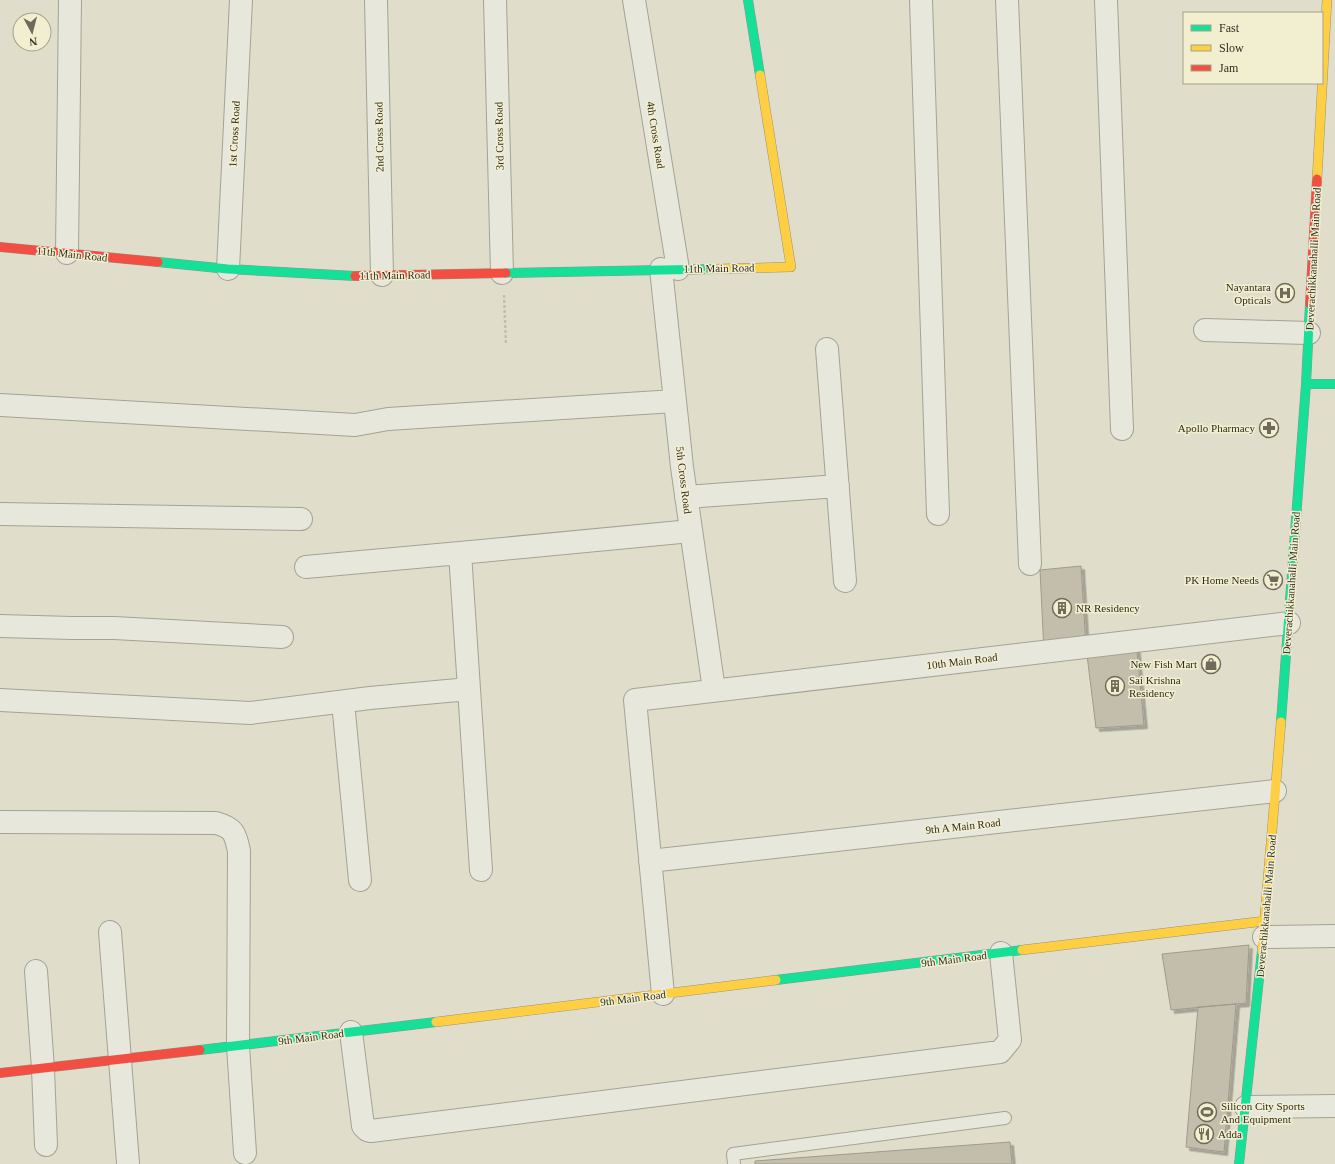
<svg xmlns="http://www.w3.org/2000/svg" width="1335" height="1164" font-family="Georgia,serif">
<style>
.building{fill:#c3beac;stroke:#a09a8b;filter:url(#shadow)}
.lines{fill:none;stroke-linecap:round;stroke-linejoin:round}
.lane-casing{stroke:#a5a294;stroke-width:14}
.street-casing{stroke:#a5a294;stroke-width:24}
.fast-casing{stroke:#959284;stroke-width:10}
.slow-casing{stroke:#959284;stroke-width:10}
.jam-casing{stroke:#959284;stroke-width:10}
.path{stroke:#c1bfb3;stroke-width:2.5;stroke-dasharray:3 2;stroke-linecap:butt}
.lane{stroke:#e8e7dc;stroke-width:12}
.street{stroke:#e8e7dc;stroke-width:22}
.fast{stroke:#16e098;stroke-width:9}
.slow{stroke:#ffcf43;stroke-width:9}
.jam{stroke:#f24e42;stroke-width:9}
.labels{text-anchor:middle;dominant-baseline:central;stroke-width:3;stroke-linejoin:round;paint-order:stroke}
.street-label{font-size:11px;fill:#332c1e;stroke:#f2efd1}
.poi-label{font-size:11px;fill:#332c1e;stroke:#f2efd1;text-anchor:end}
</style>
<defs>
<filter id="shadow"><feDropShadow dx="3.5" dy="3.5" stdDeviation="0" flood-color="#0004"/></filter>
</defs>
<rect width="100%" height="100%" fill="#e0decb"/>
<path class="building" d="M1081,566L1086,647L1044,652L1040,570Z
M1136,641L1144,725L1096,728L1086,647Z
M1249,945L1246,1003L1171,1010L1162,954Z
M1236,1004L1224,1152L1186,1147L1198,1007Z
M1010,1142L1012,1164H755V1161Z"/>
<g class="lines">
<defs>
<path id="lane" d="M734,1164L733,1154L1005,1118"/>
<path id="street" d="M376,0L382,275
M495,0L502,273
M634,0L678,269
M921,0L938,514
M1007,0L1030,564
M1106,0L1122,429
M67,253L70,0
M228,269L241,0
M661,269L682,467L714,690
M1205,330L1309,333
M827,349L845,581
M0,405L355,425L388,419L675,401
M686,497L838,486
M0,514L301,519
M306,567L460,553
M0,626L72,628H114L282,637
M469,689L481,870
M0,700L250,713L370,698L469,689L460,553L691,531
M343,702L360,880
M0,822L216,823C234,828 235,833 239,851L238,1046L245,1153
M650,861L1275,791
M110,932L128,1163
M1264,937L1335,936
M36,971L43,1069L46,1145
M663,994L635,700L1289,623
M351,1032L363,1126L367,1130L371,1131L1000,1052L1010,1040L1001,953
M1246,1107L1335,1106"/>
<path id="fast" d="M748,0L760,75
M158,262L228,269L355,276
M506,273L714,269
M1306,384H1335
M1281,722L1306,384L1310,304
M776,980L1022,950
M200,1050L436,1022
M1239,1164L1262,951"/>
<path id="slow" d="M1317,179L1327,0
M714,269L791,267L760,75
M1022,950L1265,921
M1262,951L1281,722
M436,1022L776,980"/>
<path id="jam" d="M0,247L158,262
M355,276L506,273
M1310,304L1317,179
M0,1073L200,1050"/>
</defs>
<use href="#lane" class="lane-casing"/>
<use href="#street" class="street-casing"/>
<use href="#fast" class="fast-casing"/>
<use href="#slow" class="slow-casing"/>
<use href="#jam" class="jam-casing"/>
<path class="path" d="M504,295L506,344"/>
<use href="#lane" class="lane"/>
<use href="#street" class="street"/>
<use href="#fast" class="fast"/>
<use href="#slow" class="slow"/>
<use href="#jam" class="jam"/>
</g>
<defs>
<symbol id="hospital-ring" viewBox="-11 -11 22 22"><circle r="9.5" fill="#f2efd1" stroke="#706a5b" stroke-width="1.5"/><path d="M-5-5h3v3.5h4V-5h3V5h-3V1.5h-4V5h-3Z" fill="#706a5b"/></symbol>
<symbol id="pharmacy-ring" viewBox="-11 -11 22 22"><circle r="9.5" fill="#f2efd1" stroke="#706a5b" stroke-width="1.5"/><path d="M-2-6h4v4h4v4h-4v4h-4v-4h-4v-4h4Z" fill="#706a5b"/></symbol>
<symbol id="supermarket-ring" viewBox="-11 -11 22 22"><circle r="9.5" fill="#f2efd1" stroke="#706a5b" stroke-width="1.5"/><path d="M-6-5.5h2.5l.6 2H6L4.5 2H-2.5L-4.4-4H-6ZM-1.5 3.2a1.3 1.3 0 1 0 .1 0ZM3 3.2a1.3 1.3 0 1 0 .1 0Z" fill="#706a5b"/></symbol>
<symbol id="building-ring" viewBox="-11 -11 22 22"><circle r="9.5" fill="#f2efd1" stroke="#706a5b" stroke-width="1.5"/><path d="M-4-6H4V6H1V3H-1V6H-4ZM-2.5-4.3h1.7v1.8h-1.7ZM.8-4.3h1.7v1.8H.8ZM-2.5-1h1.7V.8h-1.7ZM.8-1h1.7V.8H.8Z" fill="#706a5b"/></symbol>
<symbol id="shop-ring" viewBox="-11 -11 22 22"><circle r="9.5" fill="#f2efd1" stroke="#706a5b" stroke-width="1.5"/><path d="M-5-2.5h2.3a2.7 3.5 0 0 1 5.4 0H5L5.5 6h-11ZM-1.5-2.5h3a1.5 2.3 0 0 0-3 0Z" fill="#706a5b"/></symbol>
<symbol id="stadium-ring" viewBox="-11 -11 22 22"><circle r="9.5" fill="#f2efd1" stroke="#706a5b" stroke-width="1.5"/><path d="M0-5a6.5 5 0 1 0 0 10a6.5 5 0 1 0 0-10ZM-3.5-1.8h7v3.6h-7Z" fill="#706a5b"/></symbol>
<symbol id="restaurant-ring" viewBox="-11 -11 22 22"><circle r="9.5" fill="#f2efd1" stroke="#706a5b" stroke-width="1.5"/><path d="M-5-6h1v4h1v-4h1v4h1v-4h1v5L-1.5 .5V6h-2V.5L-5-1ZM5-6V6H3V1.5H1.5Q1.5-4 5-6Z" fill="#706a5b"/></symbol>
</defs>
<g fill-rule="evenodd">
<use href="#hospital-ring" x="1274" y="282" width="22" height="22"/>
<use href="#pharmacy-ring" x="1258" y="417" width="22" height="22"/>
<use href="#supermarket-ring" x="1262" y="569" width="22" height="22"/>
<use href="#building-ring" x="1051" y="597" width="22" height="22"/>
<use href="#shop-ring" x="1200" y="653" width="22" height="22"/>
<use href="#building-ring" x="1104" y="675" width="22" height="22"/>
<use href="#stadium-ring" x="1196" y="1101" width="22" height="22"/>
<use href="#restaurant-ring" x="1193" y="1123" width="22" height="22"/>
</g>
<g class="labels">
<g class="street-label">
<text transform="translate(234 134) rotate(-87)">1st Cross Road</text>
<text transform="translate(656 135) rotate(81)">4th Cross Road</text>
<text transform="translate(499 136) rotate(-91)">3rd Cross Road</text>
<text transform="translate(379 137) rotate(-91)">2nd Cross Road</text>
<text transform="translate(72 254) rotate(6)">11th Main Road</text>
<text transform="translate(1313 259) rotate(-87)">Deverachikkanahalli Main Road</text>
<text transform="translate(719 268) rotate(-1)">11th Main Road</text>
<text transform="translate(395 275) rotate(-1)">11th Main Road</text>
<text transform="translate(684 480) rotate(83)">5th Cross Road</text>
<text transform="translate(1291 583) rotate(-86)">Deverachikkanahalli Main Road</text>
<text transform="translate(962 661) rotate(-7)">10th Main Road</text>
<text transform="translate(963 826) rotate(-6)">9th A Main Road</text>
<text transform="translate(1266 906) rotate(-85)">Deverachikkanahalli Main Road</text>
<text transform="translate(954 959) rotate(-7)">9th Main Road</text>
<text transform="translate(633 998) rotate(-7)">9th Main Road</text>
<text transform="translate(311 1037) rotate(-7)">9th Main Road</text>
</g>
<g class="poi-label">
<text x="1271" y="287">Nayantara<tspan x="1271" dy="13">Opticals</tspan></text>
<text x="1255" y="428">Apollo Pharmacy</text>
<text x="1259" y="580">PK Home Needs</text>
<text x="1076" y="608" text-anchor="start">NR Residency</text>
<text x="1197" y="664">New Fish Mart</text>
<text x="1129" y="680" text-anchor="start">Sai Krishna<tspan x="1129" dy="13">Residency</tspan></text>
<text x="1221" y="1106" text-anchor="start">Silicon City Sports<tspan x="1221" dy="13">And Equipment</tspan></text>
<text x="1218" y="1134" text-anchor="start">Adda</text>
</g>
</g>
<rect x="1183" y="12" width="140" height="72" fill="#f2efd1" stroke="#a6a189"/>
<rect x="1191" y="25" width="20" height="6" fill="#16e098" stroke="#a6a189"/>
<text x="1219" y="32" font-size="12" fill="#332c1e">Fast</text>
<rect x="1191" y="45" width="20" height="6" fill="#ffcf43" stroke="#a6a189"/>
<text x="1219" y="52" font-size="12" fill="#332c1e">Slow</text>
<rect x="1191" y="65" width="20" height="6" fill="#f24e42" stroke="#a6a189"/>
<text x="1219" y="72" font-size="12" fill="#332c1e">Jam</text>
<g transform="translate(32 32) rotate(173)"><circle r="19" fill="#f2efd1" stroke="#a6a189"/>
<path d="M0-3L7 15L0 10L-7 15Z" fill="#706a5b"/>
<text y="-6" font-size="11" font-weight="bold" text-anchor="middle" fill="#332c1e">N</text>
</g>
</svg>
